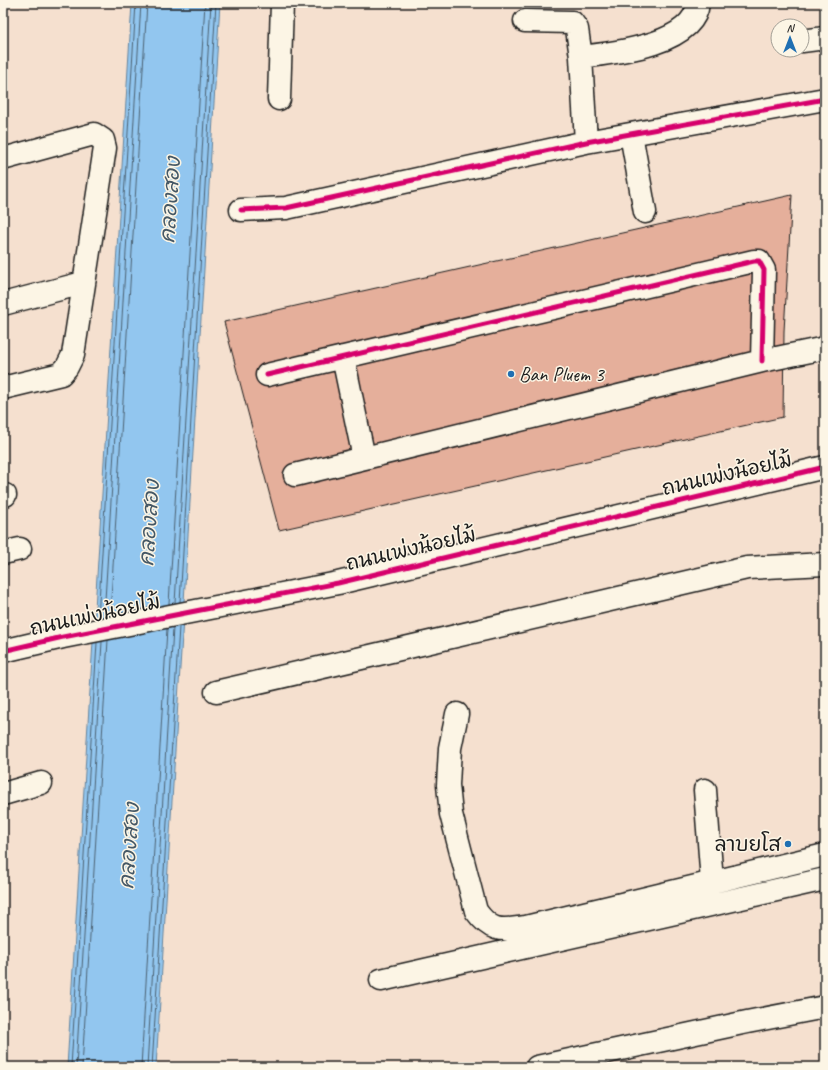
<svg xmlns="http://www.w3.org/2000/svg" width="828" height="1070" font-family="Caveat,'Playpen Sans Thai',sans-serif">
<style>
.water{fill:#92c6ef;stroke:#63829b}
.lines{fill:none;stroke-linecap:round;stroke-linejoin:round}
.shore{stroke:#4b6070;stroke-width:1}
.building{fill:#e5af9b;stroke:#1c1c1c}
.minor-casing{stroke:#1c1c1c;stroke-width:25}
.minor{stroke:#fcf5e5;stroke-width:22}
.cycleway-casing{stroke:#fcf5e5;stroke-width:8}
.cycleway{stroke:#d6006c;stroke-width:5}
.poi-dot{fill:#1f6fb2;stroke:#fcf5e5;stroke-width:1.5}
.labels{text-anchor:middle;dominant-baseline:central;stroke-width:3;stroke-linejoin:round;paint-order:stroke}
.poi-label{font-size:20px;fill:#1c1c1c;stroke:#fcf5e5;text-anchor:start}
.street-label{font-size:20px;fill:#1c1c1c;stroke:#fcf5e5}
.water-label{font-size:21px;font-style:italic;fill:#455866;stroke:#fcf5e5}
</style>
<rect width="100%" height="100%" fill="#f5e0cf"/>
<filter id="ink" filterUnits="userSpaceOnUse"><feTurbulence type="fractalNoise" baseFrequency=".025" numOctaves="2"/><feDisplacementMap in="SourceGraphic" scale="8" xChannelSelector="R" yChannelSelector="G"/><feConvolveMatrix kernelMatrix="1 2 1 2 8 2 1 2 1" color-interpolation-filters="sRGB"/></filter>
<g filter="url(#ink)">
<path class="water" d="M132,3H220L156,1067H67Z"/>
<g class="lines">
<path class="shore" d="M180,602L216,3
M175,603L211,3
M169,604L205,3
M110,616L147,3
M104,617L141,3
M98,618L136,3
M71,1067L97,643
M76,1067L102,642
M82,1067L108,640
M141,1067L167,629
M147,1067L173,628
M152,1067L179,627"/>
</g>
<path class="building" d="M792,195L784,331L783,417L279,530L224,322Z"/>
<g class="lines">
<defs>
<path id="minor" d="M525,21L572,22L577,29L581,57L586,142
M802,41L825,38
M581,57C613,53 695,45 698,3
M279,99L282,3
M631,134L645,212
M3,159L94,134L103,140L105,148L73,355L67,367L61,374L3,388
M241,210L286,208L586,142L825,99
M3,304L83,283
M343,357L364,458
M267,375L754,261H759L764,270L762,361
M295,475L762,361L825,348
M3,496L5,495
M3,553L20,549
M3,651L63,637L338,583L825,467
M216,692L747,568L825,564
M457,714L450,748L448,785L451,814L476,911C492,933 501,930 526,927L825,855
M705,790L712,882
M3,794L41,783
M381,980L825,879
M537,1067L747,1022L825,1007"/>
</defs>
<use href="#minor" class="minor-casing"/>
<use href="#minor" class="minor"/>
<defs>
<path id="cycleway" d="M241,210L286,208L586,142L825,99
M267,375L754,261H759L764,270L762,361
M3,651L63,637L338,583L825,467"/>
</defs>
<use href="#cycleway" class="cycleway-casing"/>
<use href="#cycleway" class="cycleway"/>
</g>
</g>
<g class="poi-dot">
<circle cx="511" cy="374" r="4"/>
<circle cx="788" cy="844" r="4"/>
</g>
<g class="labels">
<g class="poi-label">
<text x="519" y="374">Ban Pluem 3</text>
<text x="780" y="844" text-anchor="end">ลาบยโส</text>
</g>
<g class="street-label">
<text transform="translate(727 474) rotate(-13)">ถนนเพ่งน้อยไม้</text>
<text transform="translate(411 549) rotate(-13)">ถนนเพ่งน้อยไม้</text>
<text transform="translate(95 615) rotate(-12)">ถนนเพ่งน้อยไม้</text>
</g>
<g class="water-label">
<text transform="translate(170 200) rotate(-86)">คลองสอง</text>
<text transform="translate(149 523) rotate(-86)">คลองสอง</text>
<text transform="translate(129 846) rotate(-86)">คลองสอง</text>
</g>
</g>
<rect width="828" height="1070" fill="none" stroke="#fcf5e5" stroke-width="16"/>
<rect x="8" y="8" width="812" height="1054" fill="none" stroke="#1c1c1c" stroke-width="1.5" filter="url(#ink)"/>
<g transform="translate(790 38)"><circle r="19" fill="#fcf5e5" stroke="#a29e95"/>
<path d="M0-3L7 15L0 10L-7 15Z" fill="#1f6fb2"/>
<text y="-6" font-size="11" font-weight="bold" text-anchor="middle" fill="#1c1c1c">N</text>
</g>
</svg>
